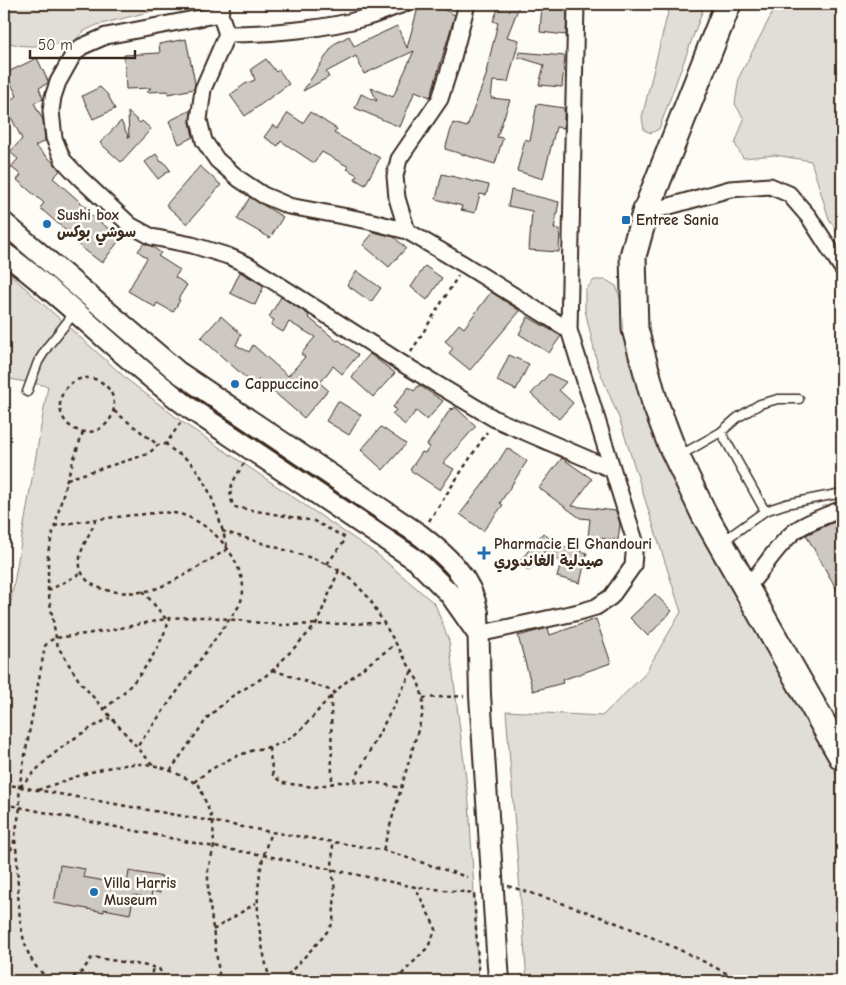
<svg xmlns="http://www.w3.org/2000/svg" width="846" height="985" font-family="'Comic Neue','Playpen Sans Arabic',sans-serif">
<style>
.green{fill:#e1ded7;stroke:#8e847a}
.building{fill:#cdc8c2;stroke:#3b2a1e}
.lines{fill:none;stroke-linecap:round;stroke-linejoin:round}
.service-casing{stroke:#3b2a1e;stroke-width:11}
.minor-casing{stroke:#3b2a1e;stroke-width:19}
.tertiary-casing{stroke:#3b2a1e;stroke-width:24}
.primary-casing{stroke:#3b2a1e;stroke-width:29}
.path{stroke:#3b2a1e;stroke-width:2.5;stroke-dasharray:4 4;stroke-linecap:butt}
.service{stroke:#fdfcf7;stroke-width:8}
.minor{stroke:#fdfcf7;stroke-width:15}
.tertiary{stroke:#fdfcf7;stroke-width:20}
.primary{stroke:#fdfcf7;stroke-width:25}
.poi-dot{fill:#1f6fb2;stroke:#fdfcf7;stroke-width:2}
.labels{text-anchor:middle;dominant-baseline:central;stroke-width:5;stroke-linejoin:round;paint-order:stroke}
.poi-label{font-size:15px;font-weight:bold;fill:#3b2a1e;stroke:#fdfcf7;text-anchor:start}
</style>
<rect width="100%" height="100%" fill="#fdfcf7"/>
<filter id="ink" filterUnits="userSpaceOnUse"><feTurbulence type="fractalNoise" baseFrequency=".02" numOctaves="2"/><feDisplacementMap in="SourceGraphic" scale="10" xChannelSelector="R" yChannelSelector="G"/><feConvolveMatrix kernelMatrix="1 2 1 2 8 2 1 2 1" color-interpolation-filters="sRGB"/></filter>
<g filter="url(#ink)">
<path class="green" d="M4,4H180L97,25L84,31L74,42C53,44 22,51 4,40Z
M670,4H705L659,129L651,133L644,130L642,117Z
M777,4H842V240L829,219L811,161L775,155L743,158L735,144L744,119L735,104L739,77Z
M4,269L129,381L185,424L377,554L435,604L449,641L469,803L479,981H4V641L48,386L4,378Z
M594,280H606L616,286L697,517L842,784V981H527L506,711L602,716L644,675L681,612L619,418L598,367L585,310V290Z"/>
<path class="building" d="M419,4L445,10L455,15L431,95L430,97L415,91L400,127L355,108L361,94L377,101L371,88L393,97L414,51L364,74L356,56L326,72L329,77L303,91L334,44L349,36L354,46L397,26L407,48Z
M500,4H520L507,37L519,40L508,82L493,81L491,98L510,100L497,137L503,138L495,164L445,149L453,123L467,127L487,73L486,72L498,23L493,21Z
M542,4H567L566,35L540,32Z
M186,39L195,83L194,89L168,94V91L147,92L151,88L126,89L124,55L160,53L159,44Z
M519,52L565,56L562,87L539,85L544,65L518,57Z
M37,58L48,81V83L39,88L43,99L34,103L43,120L45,141L35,146L54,163L60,171L53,178L87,208L84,210L121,238L102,263L77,244L79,242L40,208L44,203L17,180L21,175L11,167L18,159L10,152L22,139L4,103L17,96L6,73Z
M266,59L276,72L279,70L289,84L245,116L230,95L245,84L255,80L251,69Z
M100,87L108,95L115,109L93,119L82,96Z
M537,104L564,108V128L556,127L543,179L517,171L525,139L530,141Z
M191,110L190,122L193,137L179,144L169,121Z
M128,112L140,123L142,121L151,129L121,162L100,143L121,121L129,138Z
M310,112L337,129L334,133L380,158L365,185L355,179L357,175L347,169L349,167L322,152L314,163L281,141L278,146L264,137L273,125L278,128L288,113L303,123Z
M156,154L161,162L163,161L170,170L158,179L145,162Z
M200,166L221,185L187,224L166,205Z
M442,174L489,185L486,195L480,194L475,213L461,210L462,206L436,199Z
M511,190L559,202L554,229H560L559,252L529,250L532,211L508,206Z
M250,197L283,217L270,238L237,219Z
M374,232L394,237L406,248L389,267L363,245Z
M144,243L153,247L161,253L158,256L180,270L175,277L187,285L178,299L180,300L173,312L157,303L155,307L128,291L147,258L138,251Z
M425,266L442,278L427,300L411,287Z
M357,271L381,288L371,302L347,285Z
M240,272L264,286L255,305L230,293Z
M491,292L520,311L470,370L449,353L453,348L445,341L459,324L464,328Z
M281,297L309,315L308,317L337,341L339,340L358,355L342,374L333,366L320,383L328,390L304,418L259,379L254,385L201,338L221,316L241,334L236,345L249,352L253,345L288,376L305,357L301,354L315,337L289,322L283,332L271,325L274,320L269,317Z
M528,317L561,336L549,353L519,334Z
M370,354L395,373L373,397L352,378L361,364Z
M509,355L529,364L516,390L497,381Z
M549,374L566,382L559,390L573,403L559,419L531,394Z
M419,385L443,401L427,420L416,411L405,425L392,414L396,410L393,407L409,387L414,391Z
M338,401L361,415L349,435L326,421Z
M455,407L476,426L443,463L454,469L440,490L410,470L422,452L425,453L430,447L427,445L451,408L453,410Z
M381,427L406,444L383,470L361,450Z
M507,448L527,461L500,503L503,505L483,531L460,514L487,479Z
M562,458L592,479L572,506L616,511L620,524L618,540L588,537L590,519L580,518L539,488Z
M834,522L842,536V599L806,535Z
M543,533L558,545L587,553L580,583L557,577L561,563L545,551L529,571L519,562Z
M655,594L672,611L648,636L630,618Z
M596,619L611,663L562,680L563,683L533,691L518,636L548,628L550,635Z
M60,865L85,869L83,877L127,885L129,871L163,877L160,893L152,891L151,898L134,895L130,914L104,909V912L54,903Z"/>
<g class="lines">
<defs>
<path id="service" d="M27,392L38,362L48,346L76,311
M721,432L765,511
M679,456L721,432L737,418L760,404L778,399H799
M722,542L765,511L786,504L842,493"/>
<path id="minor" d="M222,4L220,14L227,34L203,89L199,120L204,141L217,160L239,179L263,195L289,206L369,221L407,231
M467,4L452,61L440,99L399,159L395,176L397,198L407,231L465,265L569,330
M220,14L106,36L81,47L72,57L58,82L53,97L51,111L54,138L63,160L79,177L130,225L152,237L192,245L228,256L248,265L403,364L495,419L611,469
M227,34C270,34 327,29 368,17C380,13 392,8 404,4
M645,213L730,189L770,186L789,194L809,217L842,268
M747,587C764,569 776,546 795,531C805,523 825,516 837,511L842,510
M478,634L579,612L596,607L611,597L633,566L635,541L569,330L576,4"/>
<path id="tertiary" d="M4,223L178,372L420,535C448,557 471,577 478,613L480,695L499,981
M4,253C69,301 125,361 191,409L416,560L450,594L478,634"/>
<path id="primary" d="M728,4L645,213L633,256L635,329L655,403L671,445L704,514L842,757"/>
</defs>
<use href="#service" class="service-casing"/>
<use href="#minor" class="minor-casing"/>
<use href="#tertiary" class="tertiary-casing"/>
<use href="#primary" class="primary-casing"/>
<path class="path" d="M411,352L458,276
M60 405a27 27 0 1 1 54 0a27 27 0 1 1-54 0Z
M114,411L158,445
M83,432L67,479L48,552V591L56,638L58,647L80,682L153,765
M244,463C235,479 225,489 234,507L314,521L346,538
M67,479L148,454L158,445L166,444L181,422
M96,519C92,530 81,547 80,558C75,597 138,597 160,587C184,577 206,562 228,549C219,519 212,487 191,463C184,456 173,452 166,444
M429,521L487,432
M54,526C81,521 107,518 134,515C150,514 168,510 183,515C204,522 224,540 234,559C242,576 247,588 239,606L137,747
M222,531L315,559L339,570L350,578L369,598L418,681L423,698V713L383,850
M327,564L346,539
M48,591L81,573
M143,591L166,619
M273,670L335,692
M331,696L332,785
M423,698L464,696
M104,709C136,685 157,656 170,618
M269,748L273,775L282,783L315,787L339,782H373L401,788
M170,771L208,717L231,697L264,677L273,670L316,625L339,570
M354,781L412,671
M194,782C211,768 229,758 251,751C265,747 278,747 290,738C308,726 320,706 336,691C354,674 375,659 396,644
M4,784L271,832L383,850L467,877
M20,787C49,755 72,737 110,718
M38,790C70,779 119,759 152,765C168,768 184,777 199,785L213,821L214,847L208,869V891L220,981
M4,804L214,847L263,855L415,887L474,893L479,981
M15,840C22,880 8,964 56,981
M4,856L13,847L20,808L19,788L45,646L49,641L56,638L106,631L170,618L190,617H210L279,625L385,623
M508,886C588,910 668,940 740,981
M213,930L256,903
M66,981L82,972L92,957L153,967L159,969L167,981
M150,981L153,967
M270,981C256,925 251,887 271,832
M282,981L324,936L333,923L335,890L332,870L333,842
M397,981L401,975L428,947L436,929L415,887"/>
<use href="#service" class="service"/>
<use href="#minor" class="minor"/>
<use href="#tertiary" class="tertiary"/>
<use href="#primary" class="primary"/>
</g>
</g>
<g class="poi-dot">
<rect x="621" y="215" width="10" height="10" rx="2.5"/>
<circle cx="47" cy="224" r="5"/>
<circle cx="235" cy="384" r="5"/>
<path d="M481.5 545.5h5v5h5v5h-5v5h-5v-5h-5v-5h5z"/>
<circle cx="94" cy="892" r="5"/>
</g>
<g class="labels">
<g class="poi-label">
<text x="57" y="215">Sushi box<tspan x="57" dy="17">سوشي بوكس</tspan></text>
<text x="636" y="220">Entree Sania</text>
<text x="245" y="384">Cappuccino</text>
<text x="494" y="544">Pharmacie El Ghandouri<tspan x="494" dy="17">صيدلية الغاندوري</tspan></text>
<text x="104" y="883">Villa Harris<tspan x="104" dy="17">Museum</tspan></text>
</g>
</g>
<rect width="846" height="985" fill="none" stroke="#fdfcf7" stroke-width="20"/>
<rect x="10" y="10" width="826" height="965" fill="none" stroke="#3b2a1e" stroke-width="2" filter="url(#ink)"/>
<path d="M30 50v8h105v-8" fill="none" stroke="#3b2a1e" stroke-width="2.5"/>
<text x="38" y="50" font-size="15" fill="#3b2a1e" stroke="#fdfcf7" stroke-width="4" paint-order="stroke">50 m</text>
</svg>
